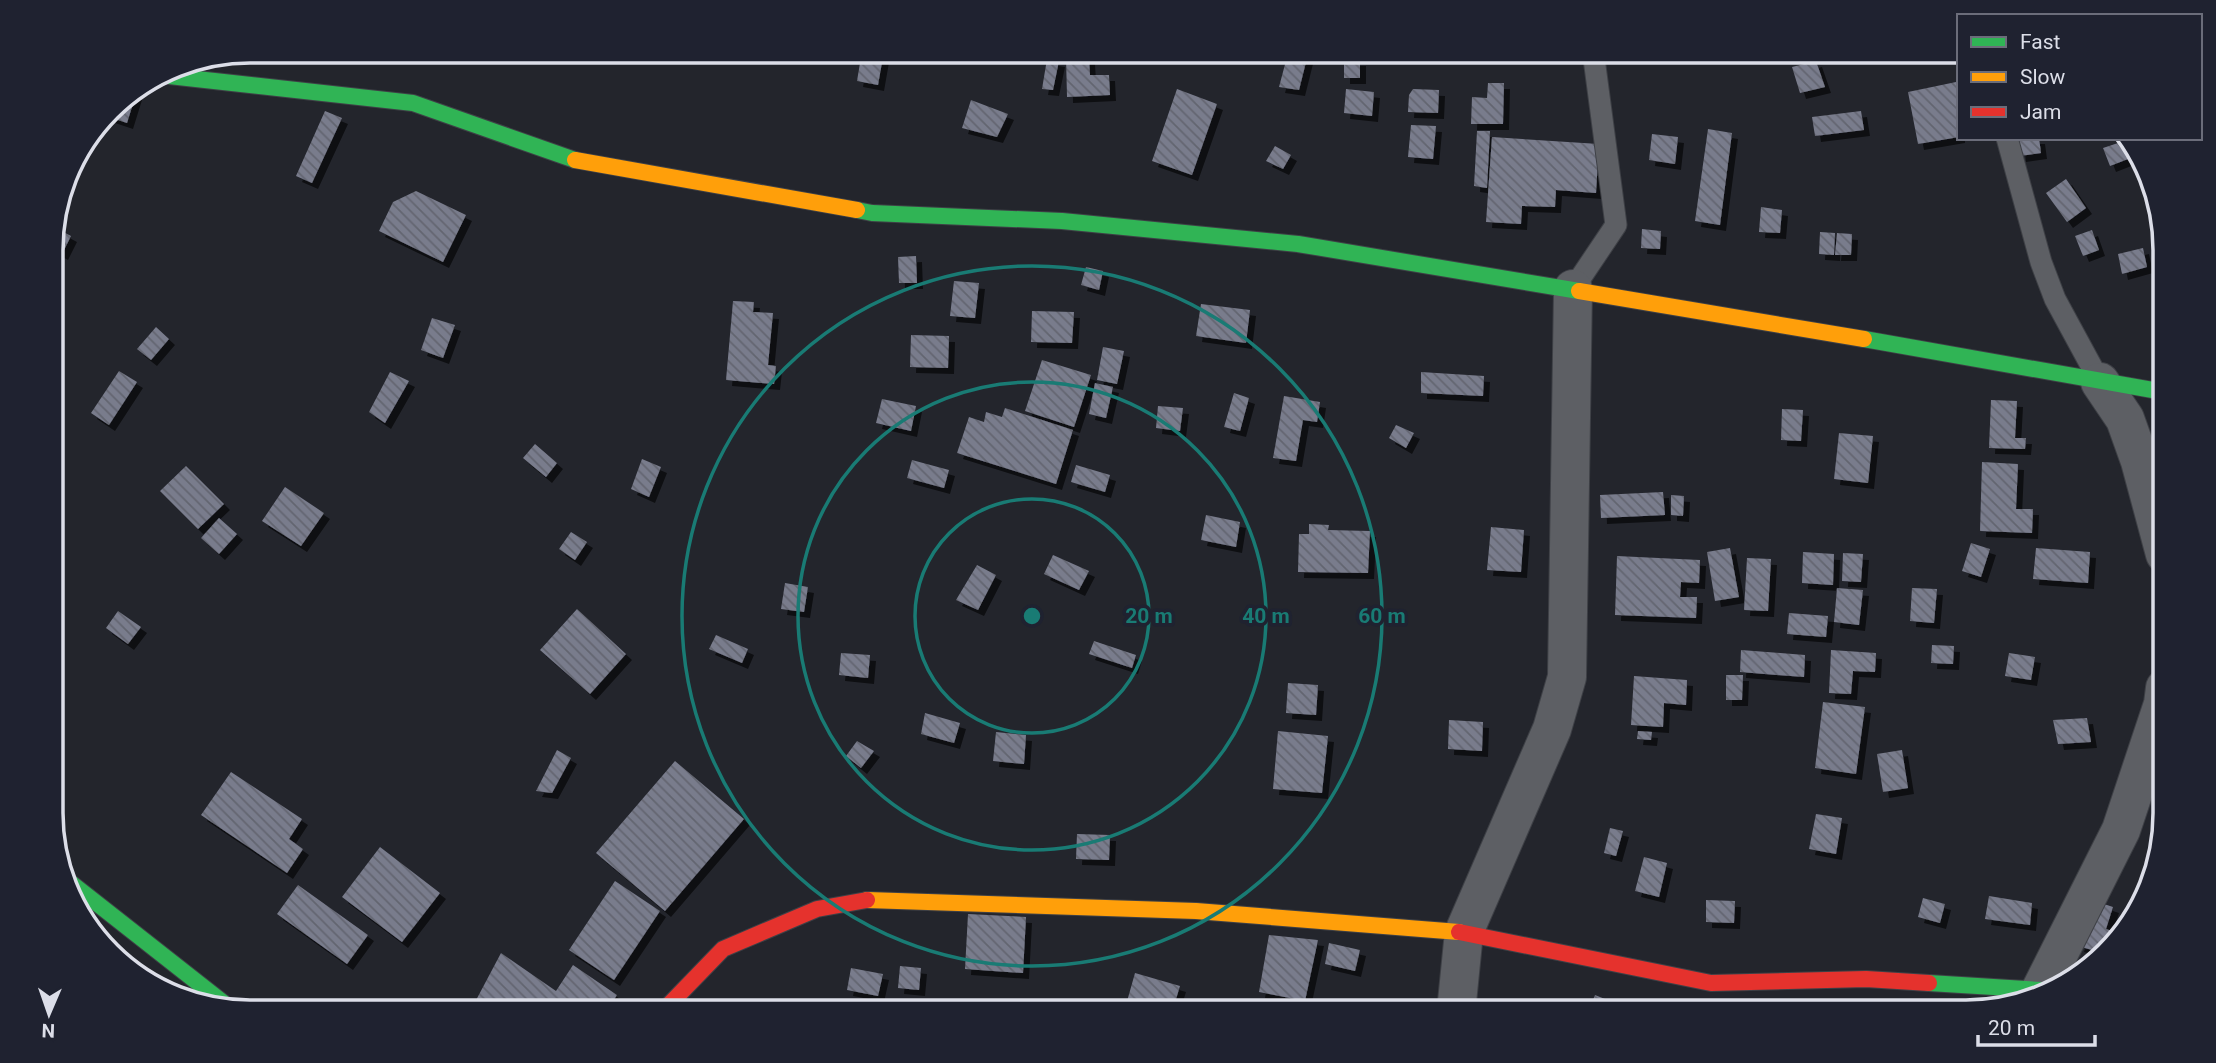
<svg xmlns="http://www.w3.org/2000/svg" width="2216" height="1063" font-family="Roboto,sans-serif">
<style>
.building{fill:url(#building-back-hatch);filter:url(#shadow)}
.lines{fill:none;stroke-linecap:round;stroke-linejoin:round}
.lane-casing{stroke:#3e4046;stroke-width:23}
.street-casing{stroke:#3e4046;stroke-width:40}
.fast-casing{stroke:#3e4046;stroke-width:18}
.slow-casing{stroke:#3e4046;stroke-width:18}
.jam-casing{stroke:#3e4046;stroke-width:18}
.lane{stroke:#5d5f64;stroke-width:21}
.street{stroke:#5d5f64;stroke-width:38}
.fast{stroke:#30b455;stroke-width:16}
.slow{stroke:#ff9f0a;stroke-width:16}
.jam{stroke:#e5322d;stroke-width:16}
.ring{fill:none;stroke:#197b74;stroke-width:3.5}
.rim{fill:none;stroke:#dcdee8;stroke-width:3.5}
.centre{fill:#197b74;stroke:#1f2230;stroke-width:3.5}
.ring-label{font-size:21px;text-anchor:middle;font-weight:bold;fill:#197b74;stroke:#1f2230;stroke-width:7;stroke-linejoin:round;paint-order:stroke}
</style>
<defs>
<pattern id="building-back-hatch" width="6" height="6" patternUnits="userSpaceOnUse" patternTransform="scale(1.75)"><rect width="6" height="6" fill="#797c8c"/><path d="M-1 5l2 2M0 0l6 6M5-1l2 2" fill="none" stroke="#636570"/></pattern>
<filter id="shadow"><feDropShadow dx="6" dy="6" stdDeviation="0" flood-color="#0009"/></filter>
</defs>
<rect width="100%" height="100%" fill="#23252c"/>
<path class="building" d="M862,51H884L878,85L857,81Z
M1288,53L1307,58L1299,90L1279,87Z
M1066,57L1089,58L1090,75H1109L1110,95L1067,97Z
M1047,59L1059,61L1053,90L1042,89Z
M1344,60H1360V78H1344Z
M1816,61L1825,87L1800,93L1792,67Z
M1956,82L1959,97V137L1918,144L1908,92Z
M1488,83H1504L1503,124H1471L1472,97L1487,98Z
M1177,89L1217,104L1192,175L1152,161Z
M1346,89L1374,92L1372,116L1344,113Z
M1413,89L1439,90L1438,113L1408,112L1409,95Z
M131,92L136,94L127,123L106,116L118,101Z
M971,100L1008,114L997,137L962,128Z
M325,111L342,118L312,183L296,176Z
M1861,111L1864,130L1815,136L1812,117Z
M1411,125L1436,126L1433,159L1408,157Z
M1708,129L1732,133L1720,225L1695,221Z
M1477,131H1490L1487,188L1474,186Z
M1652,134L1678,137L1675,164L1649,160Z
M1492,137L1599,144L1596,193L1556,190L1555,207L1522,206L1521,224L1486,222Z
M2018,138H2039L2041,153L2020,156Z
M2121,142L2128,159L2110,166L2103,148Z
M1275,146L1291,155L1283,169L1266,161Z
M2066,179L2086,208L2067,222L2046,193Z
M416,191L466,215L443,262L379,231L393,202Z
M1761,207L1782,210L1780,233L1759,232Z
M54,227L71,236L62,254L51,248Z
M1642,229L1661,231L1660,249L1641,248Z
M2092,230L2099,250L2083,256L2075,236Z
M1820,232L1835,233L1834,255L1819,254Z
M1837,233L1852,234L1851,255H1835Z
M2143,248L2147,267L2122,274L2118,254Z
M916,256L917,283H899L898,257Z
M1086,267L1103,271L1099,290L1081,285Z
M954,281L979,283L975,318L950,316Z
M733,301L754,302L753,312L773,313L768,365L776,366L774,384L726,380Z
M1201,304L1250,310L1246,343L1196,336Z
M1032,311L1074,312L1072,343L1031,342Z
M432,318L455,325L443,358L421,350Z
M156,327L169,339L151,360L137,349Z
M911,335L949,336L948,368L910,367Z
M1103,347L1124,351L1117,384L1097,380Z
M1042,360L1091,375L1074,427L1025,411Z
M119,371L137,382L109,425L91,413Z
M390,372L409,381L385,423L369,412Z
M1421,372L1484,376L1483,396L1421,393Z
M1095,383L1113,387L1106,418L1089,414Z
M1234,393L1249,398L1240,431L1224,427Z
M1284,396L1320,402L1317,422L1303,420L1296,461L1273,458Z
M882,399L916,406L911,431L876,423Z
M1991,400L2017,401L2015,438H2026L2025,449L1989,448Z
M1158,406L1183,408L1180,431L1156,428Z
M1005,408L1073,430L1056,484L957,453L969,417L984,422L986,412L1002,417Z
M1782,409L1803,410L1801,441L1781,440Z
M1396,425L1414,433L1406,448L1389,438Z
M1839,433L1873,436L1868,483L1834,479Z
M535,444L557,463L546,477L523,458Z
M642,459L661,467L649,497L631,489Z
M912,460L949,470L944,488L907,478Z
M1982,462L2018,464L2016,509H2033L2032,533L1980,531Z
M1076,465L1110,475L1105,492L1071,482Z
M186,466L224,504L198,529L160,491Z
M285,487L324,513L301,546L262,521Z
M1663,492L1665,515L1601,518L1600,495Z
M1671,495L1684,496L1683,516L1671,515Z
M1206,515L1240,522L1236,547L1201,540Z
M219,518L237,534L219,554L201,538Z
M1309,524L1329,525L1328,530L1370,531L1368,573L1298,572L1299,534H1309Z
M1491,527L1524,530L1521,572L1487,570Z
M571,532L587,542L575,560L559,549Z
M1971,543L1990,549L1981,577L1962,571Z
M1730,548L1739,597L1715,601L1707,552Z
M2036,548L2090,552L2088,583L2033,579Z
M1803,552L1834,554L1833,585L1802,583Z
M1843,553L1863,554L1861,582L1842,581Z
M1053,555L1089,571L1079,590L1044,574Z
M1617,556L1700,560L1699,583L1681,582L1680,597H1697L1696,618L1615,615Z
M1747,558L1771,559L1768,611L1744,610Z
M977,565L996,575L978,610L956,600Z
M785,583L808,587L804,612L781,609Z
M1837,588L1863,590L1859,625L1834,622Z
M1912,588L1937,589L1934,623L1910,621Z
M577,609L626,654L590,694L540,650Z
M118,611L141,627L128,644L106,628Z
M1789,613L1828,616L1826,637L1787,634Z
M716,635L748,649L742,663L709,649Z
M1094,641L1136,655L1132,668L1089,654Z
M1932,645L1954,646L1953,664L1931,663Z
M1741,650L1805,655L1804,677L1740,672Z
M1831,650L1876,653L1875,672L1853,671L1851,694L1829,693Z
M841,653L870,655L868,678L839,675Z
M2009,653L2035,657L2031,680L2005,676Z
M1726,675H1743L1742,700H1726Z
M1634,676L1687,680L1686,705L1664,703L1663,727L1631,725Z
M1288,683L1318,685L1316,715L1286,713Z
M1823,702L1865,707L1856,774L1815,768Z
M925,713L960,723L954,743L921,734Z
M2087,718L2091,742L2058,744L2053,720Z
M1449,720L1483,722L1482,751L1448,749Z
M1278,731L1328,736L1322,793L1273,789Z
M1638,731L1652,732L1651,740L1637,739Z
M996,732L1026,735L1024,764L993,761Z
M857,741L874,751L861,768L846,756Z
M557,750L571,758L552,793L536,791Z
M1902,750L1908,788L1883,792L1877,754Z
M675,761L744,819L665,911L596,853Z
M231,772L302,819L289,839L303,849L287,873L201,815Z
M1816,814L1842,818L1836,854L1809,849Z
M1610,828L1623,831L1616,856L1604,853Z
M1077,834L1110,835L1109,860L1076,859Z
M380,847L440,893L402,942L342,897Z
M1644,857L1667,863L1659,897L1635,891Z
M615,881L660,911L614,980L569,950Z
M298,885L368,935L347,964L277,914Z
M1989,896L2032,903L2030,925L1985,919Z
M1923,898L1945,904L1940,923L1918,917Z
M1706,900L1735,901L1734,923L1706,922Z
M2092,900L2113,907L2106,929L2115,932L2099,952L2078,946Z
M968,914L1026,917L1023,973L965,969Z
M1269,935L1318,940L1305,1001L1259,992Z
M1329,943L1360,950L1355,971L1325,964Z
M501,953L556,991L573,965L617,995L606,1012H488L474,1004Z
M900,966L921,968L919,990L898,988Z
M851,968L883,974L878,996L847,990Z
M1135,973L1180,986L1172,1012H1124Z
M1595,995L1610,1001L1606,1012H1588Z
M1655,999L1687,1012H1649Z
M1836,1000L1859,1001V1012H1836Z"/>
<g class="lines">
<defs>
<path id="lane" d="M2007,138L2041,262L2055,299L2100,382
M1573,289L1616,225L1593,51"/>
<path id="street" d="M2100,382L2125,419L2140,461L2165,554
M2040,991L2121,830L2163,704L2165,688
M1456,1012L1464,932L1552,729L1567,677L1573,289"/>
<path id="fast" d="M160,75L413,103L575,160
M857,210L872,213L1062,221L1298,244L1579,291
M1864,339L2164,392
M71,883L230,1008
M1929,983L2041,990"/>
<path id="slow" d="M575,160L857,210
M1579,291L1864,339
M867,900L1196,911L1459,932"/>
<path id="jam" d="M1459,932L1711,983L1866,979L1929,983
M662,1012L723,949L817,909L867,900"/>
</defs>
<use href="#lane" class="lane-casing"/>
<use href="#street" class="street-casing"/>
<use href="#fast" class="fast-casing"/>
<use href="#slow" class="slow-casing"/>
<use href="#jam" class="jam-casing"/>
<use href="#lane" class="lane"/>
<use href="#street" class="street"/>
<use href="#fast" class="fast"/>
<use href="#slow" class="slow"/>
<use href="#jam" class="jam"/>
</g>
<g class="ring">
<circle cx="1032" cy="616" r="117"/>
<circle cx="1032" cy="616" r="234"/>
<circle cx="1032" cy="616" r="350"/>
</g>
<path d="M0 0H2216V1063H0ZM250 63H1966A187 187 0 0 1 2153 250V813A187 187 0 0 1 1966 1000H250A187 187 0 0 1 63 813V250A187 187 0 0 1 250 63Z" fill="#1f2230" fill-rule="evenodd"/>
<path class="rim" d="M250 63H1966A187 187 0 0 1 2153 250V813A187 187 0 0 1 1966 1000H250A187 187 0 0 1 63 813V250A187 187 0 0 1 250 63Z"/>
<circle cx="1032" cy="616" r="10" class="centre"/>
<g class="ring-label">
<text x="1149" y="623">20 m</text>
<text x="1266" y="623">40 m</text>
<text x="1382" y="623">60 m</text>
</g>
<rect x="1957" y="14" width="245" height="126" fill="#1f2230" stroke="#6b6d7a" stroke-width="2"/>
<rect x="1971" y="37" width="35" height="10" fill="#30b455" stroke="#6b6d7a" stroke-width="2"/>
<text x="2020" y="49" font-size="21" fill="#dcdee8">Fast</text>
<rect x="1971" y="72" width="35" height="10" fill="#ff9f0a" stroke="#6b6d7a" stroke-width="2"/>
<text x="2020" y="84" font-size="21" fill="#dcdee8">Slow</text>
<rect x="1971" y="107" width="35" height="10" fill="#e5322d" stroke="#6b6d7a" stroke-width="2"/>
<text x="2020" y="119" font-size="21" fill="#dcdee8">Jam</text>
<g transform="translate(49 1014) rotate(182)" stroke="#1f2230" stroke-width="5" paint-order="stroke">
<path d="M0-5L12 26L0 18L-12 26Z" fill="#dcdee8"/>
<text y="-10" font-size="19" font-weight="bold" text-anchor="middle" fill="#dcdee8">N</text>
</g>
<path d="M1978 1035v10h117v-10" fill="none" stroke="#dcdee8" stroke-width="3.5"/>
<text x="1988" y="1035" font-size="21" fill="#dcdee8" stroke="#1f2230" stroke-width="5" paint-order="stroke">20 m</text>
</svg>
